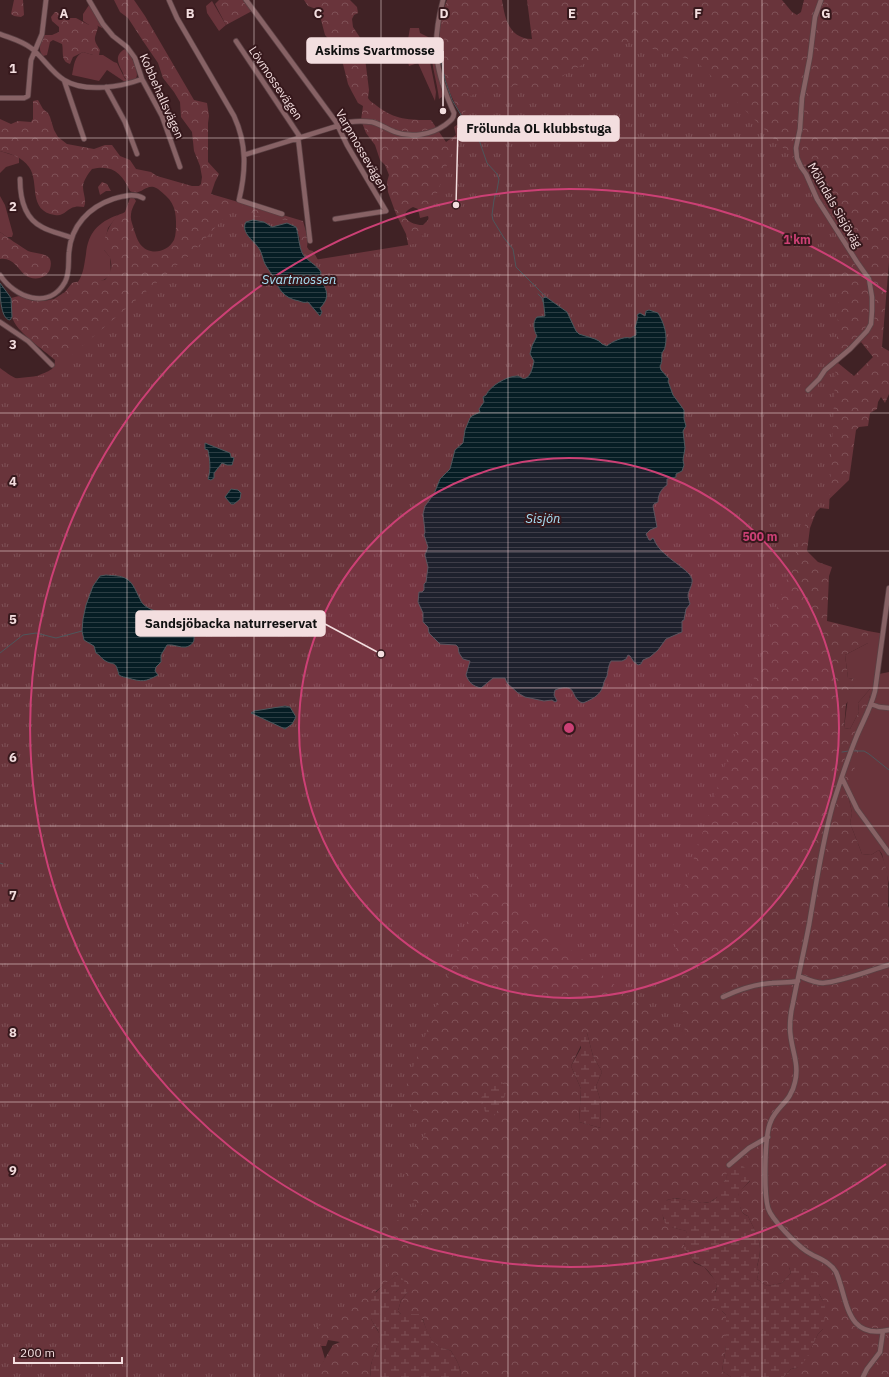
<svg xmlns="http://www.w3.org/2000/svg" width="889" height="1377" font-family="'IBM Plex Sans',sans-serif">
<style>
.grass{fill:#69343b}
.forest{fill:url(#forest-crowns);fill-rule:evenodd}
.wetland{fill:url(#wetland-marsh)}
.park{fill:url(#park-tufts)}
.water{fill:url(#water-rules);stroke:#4d575c}
.lines{fill:none;stroke-linecap:round;stroke-linejoin:round}
.stream{stroke:#4d575c;stroke-width:1}
.minor-casing{stroke:#5b4144;stroke-width:6}
.minor{stroke:#876265;stroke-width:4.5}
.grid{fill:none;stroke:#f3dedf;stroke-width:1;stroke-opacity:0.55}
.ring{fill:none;stroke:#cc4075;stroke-width:2}
.labels{text-anchor:middle;dominant-baseline:central;stroke-width:4;stroke-linejoin:round;paint-order:stroke}
.street-label{font-size:12px;fill:#f3dedf;stroke:#36181c}
.water-label{font-size:13px;font-style:italic;fill:#a7e1f6;stroke:#36181c}
.grid-label{font-size:13px;text-anchor:middle;font-weight:bold;fill:#f3dedf;stroke:#36181c;stroke-width:4;stroke-linejoin:round;paint-order:stroke}
.centre{fill:#cc4075;stroke:#36181c;stroke-width:2}
.ring-label{font-size:12px;text-anchor:middle;font-weight:bold;fill:#cc4075;stroke:#36181c;stroke-width:4;stroke-linejoin:round;paint-order:stroke}
.leader{fill:none;stroke:#f3dedf;stroke-width:1.5}
.callout-dot{fill:#f3dedf;stroke:#36181c;stroke-width:1.5}
.callout{fill:#f3dedf;stroke:#f3dedf;stroke-width:1.5}
.callout-label{font-size:13px;text-anchor:middle;font-weight:bold;fill:#111}
</style>
<defs>
<pattern id="forest-crowns" width="20" height="18" patternUnits="userSpaceOnUse"><rect width="20" height="18" fill="#69343b"/><path d="M2 6a3 3 0 1 1 6 0M12 15a3 3 0 1 1 6 0" fill="none" stroke="#7f5157"/></pattern>
<pattern id="wetland-marsh" width="20" height="14" patternUnits="userSpaceOnUse"><rect width="20" height="14" fill="#69343b"/><path d="M1 5h8M5 5V1M11 12h8M15 12V8" fill="none" stroke="#7f5157"/></pattern>
<pattern id="park-tufts" width="24" height="20" patternUnits="userSpaceOnUse"><rect width="24" height="20" fill="#69343b"/><path d="M3 7l-1-3M5 7V3M7 7l1-3M15 17l-1-3M17 17v-4M19 17l1-3" fill="none" stroke="#7f5157"/></pattern>
<pattern id="water-rules" width="6" height="5" patternUnits="userSpaceOnUse"><rect width="6" height="5" fill="#061d24"/><path d="M0 2.5h6" fill="none" stroke="#2b3d43"/></pattern>
</defs>
<rect width="100%" height="100%" fill="#402225"/>
<path class="grass" d="M212,1L226,25L219,31L207,13L206,6Z
M89,5L103,27L102,28L96,25H89L83,21V14Z
M410,28H419L420,33L428,37L430,39V62L436,92L435,101L418,63L409,66L407,58L410,56L407,45Z
M432,40H434L435,63L442,91V97L439,99C437,80 429,60 432,40Z
M83,52L93,55H103L114,62L117,63L125,79L130,80L125,82L107,70L99,81L72,75C74,66 74,56 83,52Z
M0,151L19,157V163L6,167L0,173Z
M0,196L5,205L13,234L12,237H7L0,232Z
M118,215L108,228L104,245V250L110,257L111,274C101,285 92,282 78,282C84,272 84,265 86,254C88,233 98,222 118,215Z
M868,631L885,634L879,674L889,672V884L882,854L879,850L871,855L862,854L850,823L852,813L846,786L870,695V689L858,703L859,712L850,729L844,728L849,690L856,684L855,679L848,678L845,655L868,643Z"/>
<path class="forest" d="M14,0H23L24,15L21,17L14,16L11,14Z
M114,0H134L145,16L194,100L207,103L209,116L208,123V162L219,174L215,182L211,194L303,221L308,239L307,247L309,250L313,251L322,267L409,249L406,234L396,214L388,192L387,182L389,175L385,165L380,160L375,145L366,133L361,120L363,106L358,103L352,92L348,84L342,60L333,44L325,35L320,16L316,9L308,6L304,0H350L357,7L358,13L354,15L352,19L353,27L363,42L369,90L368,98C370,102 374,103 377,106C395,120 409,120 431,120L446,142L456,135L454,127L465,119C445,94 435,50 441,18C442,12 445,6 447,0H502C505,19 509,38 532,39L527,0H782L792,12L797,15L801,12L804,0H889V262L882,347L889,351V394L885,403L881,397L878,402L877,409L870,413L868,426L859,427L856,430L849,480L816,512L810,528L807,551L818,562L832,567L829,576L827,621L868,631V643L845,655L848,678L856,679V685L849,690L852,696L846,704L844,728L850,729L859,712L858,703L870,689V695L853,776L846,786L852,813L850,823L862,854L871,855L879,850C889,867 889,887 888,906L889,908V1377H784L791,1369L797,1368L811,1348L818,1334L823,1329V1301L819,1294V1277L789,1267L791,1273L782,1283L767,1286L757,1279L759,1271L757,1267C764,1242 758,1238 748,1216C739,1213 739,1202 738,1193L750,1181L727,1175L726,1179L724,1181L721,1193L719,1196L710,1202L702,1203L676,1198L667,1200C663,1211 659,1219 670,1226C674,1229 681,1229 686,1231L688,1236L684,1245L686,1252L691,1256L694,1263L704,1267L716,1281L717,1287L715,1292L722,1311L726,1315V1346L722,1371L731,1377H461C461,1366 456,1359 451,1351C448,1349 444,1349 441,1348C431,1344 425,1328 423,1319L401,1314L398,1311L401,1300L408,1292L397,1275L376,1291L371,1319L379,1333V1342L371,1364L370,1377H314L333,1345L340,1342L328,1340L326,1346H321L311,1342L511,162L0,733V368C7,373 14,379 22,380C28,380 48,372 52,369C54,366 55,363 55,360C44,350 16,332 12,317C10,312 10,303 11,298L19,296L33,301H44L54,299L65,292L72,283L75,282L105,280C111,273 113,268 110,258C109,255 106,253 104,250C101,242 111,222 117,216C119,214 122,214 125,212L130,198H134L136,201C134,205 131,210 131,215C130,220 133,225 134,230C136,235 137,240 140,244C149,256 167,253 174,240C176,235 176,228 176,222C176,206 171,199 158,189C146,181 142,197 130,191C122,173 112,164 92,169C88,174 83,181 83,187C83,194 87,200 84,207C81,207 78,206 75,207C67,208 64,217 55,215C27,211 40,182 29,167C22,157 11,154 0,151V119L11,124L18,121L31,122L33,119V101L38,100L43,109L48,113L50,117L54,130L58,137L67,144L94,149L105,145H112L120,156L130,160L136,169L151,172L157,176L192,186H199L201,184L202,177L200,166L194,151L192,132L181,117L180,102L174,92L163,78L158,63L143,41L128,18L120,12ZM413,207L418,209L420,218L428,216L429,219L423,225C410,225 396,215 413,207ZM296,227L300,239L299,244L304,257L252,241ZM861,342L873,357L854,376L838,363ZM587,1033L593,1056L602,1072L596,1086L600,1099L601,1128L579,1122L581,1089L571,1066Z
M219,0H245L252,11L226,25L215,4Z
M55,12H57L64,18H76L89,25H97L98,27C95,39 92,38 100,50L99,55H93L83,52L73,57L70,64C60,61 64,51 62,44L53,40L50,42L47,55L43,56C37,49 41,42 44,35H52L59,32V27L52,21L51,17Z
M125,49L127,50C131,55 146,83 129,80C123,79 124,74 122,71C118,63 114,55 125,49Z
M102,182L107,184L111,191H106L100,195L98,187Z
M0,232C8,238 20,246 28,251C37,255 55,251 50,269C47,279 33,281 25,275C17,268 13,257 0,259Z"/>
<path class="wetland" d="M587,1033L593,1056L602,1072L596,1086L600,1099L601,1128L579,1122L581,1089L571,1066L581,1048V1037Z
M497,1075L507,1089L502,1104L494,1116L486,1115L481,1098Z
M737,1160L750,1173L752,1178L738,1194L742,1201L740,1206C741,1210 743,1215 748,1216C758,1238 764,1242 757,1266L759,1271L757,1279L767,1286L782,1283L791,1273L789,1267L790,1264L793,1263C797,1265 799,1265 802,1266C809,1268 814,1273 819,1277V1294L823,1301L826,1311L823,1329L818,1334L807,1357L801,1366L797,1368L791,1369L784,1377H731L722,1371L726,1346V1315L722,1311L714,1308L711,1302C712,1296 717,1292 717,1287C717,1282 709,1271 705,1268C700,1263 692,1264 691,1256L684,1249V1245L687,1236L686,1231L670,1227L665,1223L662,1213L657,1208C675,1187 696,1209 712,1201C725,1194 718,1186 726,1179L727,1169Z
M397,1275L402,1278L408,1287V1292L401,1300L398,1311L401,1314H420C426,1325 429,1343 442,1348C444,1349 448,1349 451,1351C456,1359 461,1366 461,1377H370C371,1373 370,1369 371,1365C373,1354 380,1346 379,1335C379,1329 373,1324 371,1319C363,1299 382,1285 397,1275Z"/>
<path class="park" d="M624,41L696,61L843,208L829,509L811,507L673,921L686,1042L477,875L470,913L463,936L406,1086L412,1109L425,1129L426,1133C421,1141 409,1154 407,1162C402,1182 412,1199 422,1215L371,1226V1235L376,1238L389,1263L385,1275L369,1292L316,1328L325,1359L315,1377H0V380L48,375L195,250L238,202L249,214L269,219L289,220L296,227L298,245L302,253L314,260L420,243L471,95L523,84L533,93Z"/>
<path class="water" d="M253,220L264,222L272,227L287,223L296,227C299,235 299,252 305,257C311,263 316,265 321,272C318,284 336,292 320,308L322,312L320,316L308,302C304,303 302,302 299,301C283,298 279,289 272,275C270,271 267,268 265,264C263,260 262,254 260,250C255,241 240,233 246,222Z
M0,283L11,298L12,317L10,320C0,319 0,293 0,283Z
M546,297L567,312L576,331L579,334L595,339L599,341L602,344L607,346C611,342 624,336 630,338L636,335V330L635,328L638,317L637,315L640,313L645,316L646,311L649,310L658,313C664,323 668,335 665,347C665,349 663,351 662,353C661,358 663,361 660,366L661,370L669,379L668,381L673,395L684,410V419L686,426L683,431L685,448L683,460L684,465L682,471L676,474V477L667,479V485C661,489 658,495 658,502L654,504L653,506L657,527L650,530L646,534L649,540H651L652,538L654,539C659,556 689,568 692,579C693,585 689,589 688,595C688,598 689,600 690,604L686,609L684,620L682,621V632L666,639L658,650L650,657L643,660L641,664L638,665L634,662L630,656L628,655L626,659L622,661H611C608,666 608,671 607,676C606,678 605,680 604,682C602,694 595,698 583,703C569,699 579,681 555,690L554,695L557,701L555,702L552,700L544,701L525,697L518,693L507,683L505,678H493L481,688C473,686 469,683 466,675L470,661L463,659L459,653L458,647L456,645L440,644L429,633L428,627L423,622V613L418,602L419,592H422L424,590V584L426,582L428,567L425,555L428,547L424,535L425,532L423,514L425,506L434,494L440,479L450,469L455,450L463,443L465,430L470,418L472,416L480,412L479,409L484,402L483,397L486,395C490,386 507,376 517,376C521,376 522,380 526,378C531,376 533,366 534,361L530,354L532,346L537,336C534,331 532,322 537,317L545,316L543,298Z
M205,443L230,453L231,457L234,458L232,465H227L222,463L214,473V478L211,480L208,479C211,470 210,460 208,450L205,449Z
M231,489L238,490L241,493L240,499L234,504H231L225,497Z
M106,575C113,576 120,575 127,579C134,584 136,592 140,599C144,611 167,615 178,614C187,624 196,623 194,639C194,643 190,646 186,647C180,648 174,644 167,645L161,655V662L156,667L155,671L158,675C145,682 142,682 128,678C125,677 122,677 119,675C115,659 115,667 104,660C101,658 100,655 96,653L94,646L84,640L82,631L83,619L86,605L93,586L100,576Z
M285,706L290,707L296,717L292,724L285,729L251,713L254,711Z"/>
<g class="lines">
<path class="stream" d="M441,60L445,80L452,100L466,123L478,137L487,163L497,174L499,179L497,190L494,200L492,215L493,220L504,238L513,249L516,267L546,297
M538,294L542,298L543,302
M0,653L23,635L36,633L56,638L82,631
M854,751H864L869,754L889,770
M842,752L849,751
M0,863L3,864"/>
<defs>
<path id="minor" d="M89,0L103,24L113,36L127,47L135,58L142,79L162,116L180,167
M169,0L177,18L234,116C247,144 246,171 239,200L282,214
M246,0L336,122L347,145L386,211L335,219
M0,34C10,38 22,41 31,48C43,57 51,72 64,80C85,93 121,87 142,79
M236,41L300,137
M64,80L84,139
M106,87L125,122L137,154
M0,98H24L28,96L31,60L42,34L46,0
M298,137L310,241
M244,155L350,122C357,121 364,121 372,122C380,124 387,129 395,132C411,138 431,135 445,125C450,121 454,119 454,113C435,71 431,45 443,0
M20,179C20,198 24,218 42,227C51,232 62,234 72,238
M0,275C14,297 49,311 65,282C70,273 68,262 69,252C71,226 89,207 113,199C123,196 134,193 143,198
M0,322L28,341L52,365
M808,390L819,379L825,370L850,349L867,331L871,324L872,311V297L869,279L857,262L817,199L806,174L801,167L797,158L796,148L800,129L802,98L810,57L815,17L821,0
M889,588L875,691C871,708 862,723 856,738C847,760 840,782 833,804C822,843 816,884 809,925C804,951 798,977 793,1003C791,1011 790,1020 790,1028C790,1047 800,1063 795,1082C791,1102 777,1106 771,1121C764,1135 764,1193 768,1208C772,1220 796,1244 806,1251C816,1258 830,1261 836,1272C848,1299 845,1340 889,1330
M871,704L879,707L889,708
M842,778L857,809L889,853
M799,976C807,979 814,983 823,983C841,982 871,970 889,965
M723,997C738,990 756,984 772,983C781,982 789,983 798,981
M729,1165L749,1148L768,1137
M863,1377L867,1369L880,1352L883,1331"/>
</defs>
<use href="#minor" class="minor-casing"/>
<use href="#minor" class="minor"/>
</g>
<path class="grid" d="M127,0V1377M254,0V1377M381,0V1377M508,0V1377M635,0V1377M762,0V1377M0,138H889M0,275H889M0,413H889M0,551H889M0,688H889M0,826H889M0,964H889M0,1102H889M0,1239H889"/>
<circle cx="569" cy="728" r="270" fill="#cc4075" fill-opacity=".12"/>
<g class="ring">
<circle cx="569" cy="728" r="270"/>
<path d="M886 1164A539 539 0 1 1 886 292"/>
</g>
<g class="labels">
<g class="street-label">
<text transform="translate(276 83) rotate(56)">Lövmossevägen</text>
<text transform="translate(162 96) rotate(66)">Kobbehallsvägen</text>
<text transform="translate(362 150) rotate(60)">Varpmossevägen</text>
<text transform="translate(835 205) rotate(60)">Mölndals Sisjöväg</text>
</g>
<g class="water-label">
<text x="299" y="279">Svartmossen</text>
<text x="543" y="518">Sisjön</text>
</g>
</g>
<g class="grid-label">
<text x="64" y="18">A</text>
<text x="190" y="18">B</text>
<text x="318" y="18">C</text>
<text x="444" y="18">D</text>
<text x="572" y="18">E</text>
<text x="698" y="18">F</text>
<text x="826" y="18">G</text>
<text x="13" y="73">1</text>
<text x="13" y="211">2</text>
<text x="13" y="349">3</text>
<text x="13" y="486">4</text>
<text x="13" y="624">5</text>
<text x="13" y="762">6</text>
<text x="13" y="900">7</text>
<text x="13" y="1037">8</text>
<text x="13" y="1175">9</text>
</g>
<circle cx="569" cy="728" r="6" class="centre"/>
<g class="ring-label">
<text x="797" y="244">1 km</text>
<text x="760" y="541">500 m</text>
</g>
<path class="leader" d="M443 111L443 51M456 205L458 128M381 654L325 624"/>
<g class="callout-dot">
<circle cx="443" cy="111" r="4"/>
<circle cx="456" cy="205" r="4"/>
<circle cx="381" cy="654" r="4"/>
</g>
<g class="callout">
<rect x="307" y="38" width="136" height="25" rx="4"/>
<rect x="458" y="116" width="161" height="25" rx="4"/>
<rect x="136" y="611" width="189" height="25" rx="4"/>
</g>
<g class="callout-label">
<text x="375" y="55">Askims Svartmosse</text>
<text x="539" y="133">Frölunda OL klubbstuga</text>
<text x="231" y="628">Sandsjöbacka naturreservat</text>
</g>
<path d="M14 1357v6h108v-6" fill="none" stroke="#f3dedf" stroke-width="2"/>
<text x="20" y="1357" font-size="12" fill="#f3dedf" stroke="#36181c" stroke-width="3" paint-order="stroke">200 m</text>
</svg>
